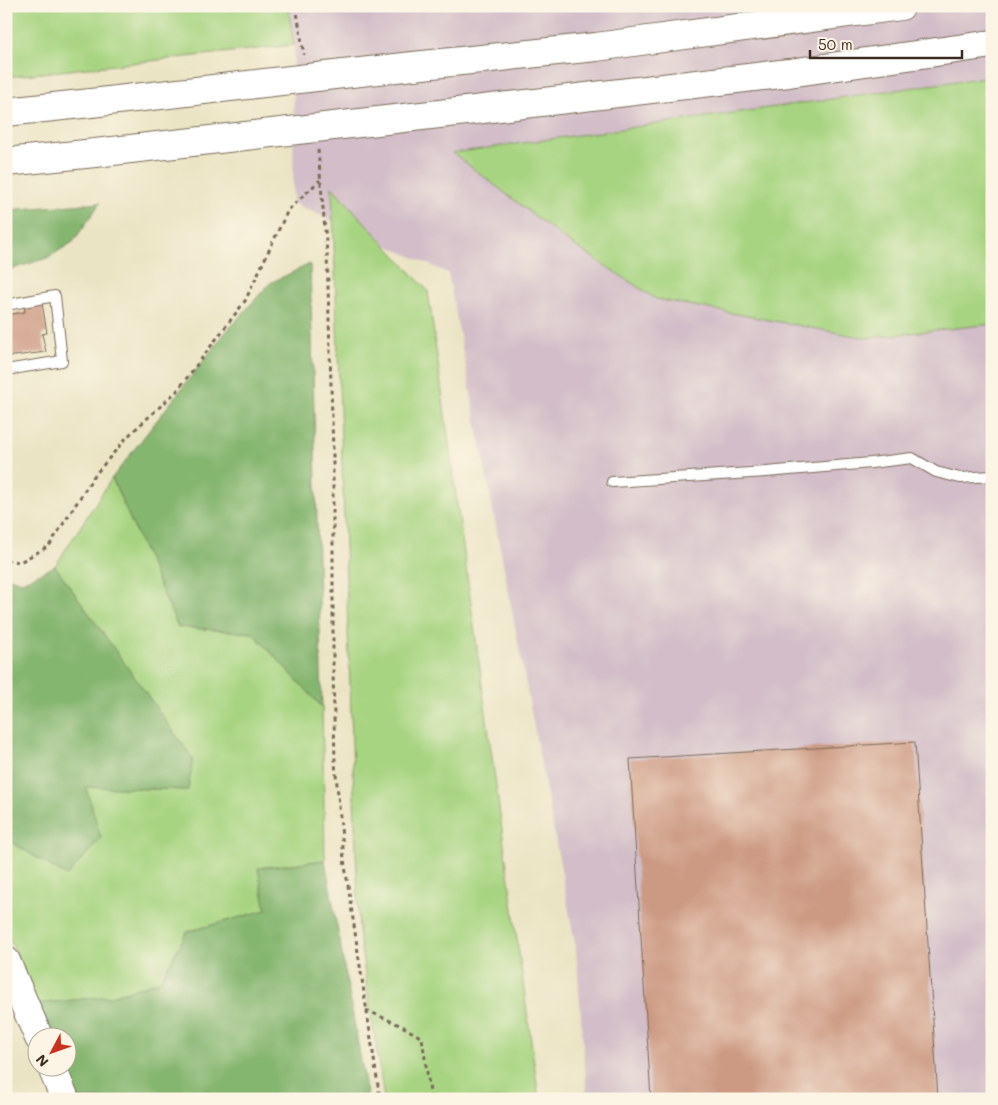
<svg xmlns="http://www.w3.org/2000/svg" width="998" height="1105" font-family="Mali,sans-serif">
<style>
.industrial{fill:#d2bdc8}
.green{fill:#a7d481;stroke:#717f50}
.forest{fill:#85b66f;stroke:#607046}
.building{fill:#cc9982}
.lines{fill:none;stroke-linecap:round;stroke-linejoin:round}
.lane-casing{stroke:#796b58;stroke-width:12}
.secondary-casing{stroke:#796b58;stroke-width:30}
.highway-casing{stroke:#796b58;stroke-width:30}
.path{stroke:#796b58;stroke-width:3;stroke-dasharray:4 4;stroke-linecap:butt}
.lane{stroke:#fff;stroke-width:10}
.secondary{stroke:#fff;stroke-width:28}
.highway{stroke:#fff;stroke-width:28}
.highway-bridge-casing{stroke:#796b58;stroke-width:30;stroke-linecap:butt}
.highway-bridge{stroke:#fff;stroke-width:28}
</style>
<rect width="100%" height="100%" fill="#fcf5e5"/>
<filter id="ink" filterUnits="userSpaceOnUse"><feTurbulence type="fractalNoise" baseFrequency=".02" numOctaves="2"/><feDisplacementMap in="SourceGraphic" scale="10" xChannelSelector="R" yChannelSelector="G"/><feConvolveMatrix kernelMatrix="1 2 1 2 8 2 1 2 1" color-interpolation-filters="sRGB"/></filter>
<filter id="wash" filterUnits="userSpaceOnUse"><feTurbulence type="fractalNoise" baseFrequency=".0096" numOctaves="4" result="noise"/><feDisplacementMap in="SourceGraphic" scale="20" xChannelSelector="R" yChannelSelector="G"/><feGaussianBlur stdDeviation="1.12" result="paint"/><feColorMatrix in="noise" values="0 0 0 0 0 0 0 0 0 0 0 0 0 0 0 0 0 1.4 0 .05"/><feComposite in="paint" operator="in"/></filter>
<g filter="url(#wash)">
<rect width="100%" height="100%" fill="#ebe4c4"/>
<path class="industrial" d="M288,6H992V1099H587L576,948L448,273L293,203L294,45Z"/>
<path class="green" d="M6,6H288L294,45L6,77Z
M992,76V324L866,338L656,299L566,240L453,153Z
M332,187L428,291L539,1099H384L359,935Z
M112,478L178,627L253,633L322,707L325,860L258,868L266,910L187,932L160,981L111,996L35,1004L6,929V839L67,876L86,787L187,790L192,759L55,566Z"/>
<path class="forest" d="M100,203L73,242L47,258L6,271V210Z
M310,264L322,707L253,633L178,627L112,478L225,333L270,283Z
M55,566L193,759L188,790L86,787L101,838L67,876L6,839V577L22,582Z
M325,860L368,1099H75L62,1068H68V1038L49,1037L35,1004L111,996L160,981L187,932L266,910L258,868Z"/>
<g id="blocks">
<path class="building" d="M42,303L47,333L42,334L46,352L6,357V315L25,312L24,306Z
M915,742L938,1099H651L630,759Z"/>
</g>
</g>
<g filter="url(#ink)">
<use href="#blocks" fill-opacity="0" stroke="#796b58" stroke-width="1"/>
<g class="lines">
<defs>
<path id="lane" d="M6,305L55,296L62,361L6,370
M612,482L766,472L871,463L912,458L936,472L960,478L992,476"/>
<path id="secondary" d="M6,961L39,1038
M52,1068L65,1099"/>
<path id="highway" d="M413,66L596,47L901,6
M466,111L789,73L992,44
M6,112L91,103
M6,162L95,153"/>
</defs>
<use href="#lane" class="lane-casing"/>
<use href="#secondary" class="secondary-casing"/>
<use href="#highway" class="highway-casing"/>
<path class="path" d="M296,6L304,55
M318,150L327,253L333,452V669L335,763L344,859L380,1099
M6,560L20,562L49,546L94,476L128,436L177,391L245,301L288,210L320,180
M366,1010L402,1026L422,1038L431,1099"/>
<use href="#lane" class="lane"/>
<use href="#secondary" class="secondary"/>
<use href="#highway" class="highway"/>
<defs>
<path id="highway-bridge" d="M91,103L413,66
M95,153L466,111"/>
</defs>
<use href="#highway-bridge" class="highway-bridge-casing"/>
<use href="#highway-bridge" class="highway-bridge"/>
</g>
</g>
<rect width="998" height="1105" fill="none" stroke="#fcf5e5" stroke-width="25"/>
<g transform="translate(52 1052) rotate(229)"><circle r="24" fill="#fcf5e5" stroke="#afa495"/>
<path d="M0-4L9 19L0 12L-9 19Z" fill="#c8321e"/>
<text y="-8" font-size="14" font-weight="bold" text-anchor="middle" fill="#3b2a1e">N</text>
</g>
<path d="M810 50v8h152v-8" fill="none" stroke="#3b2a1e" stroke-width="2.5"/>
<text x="818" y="50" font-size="15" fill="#3b2a1e" stroke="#fcf5e5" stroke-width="4" paint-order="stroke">50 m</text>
</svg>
